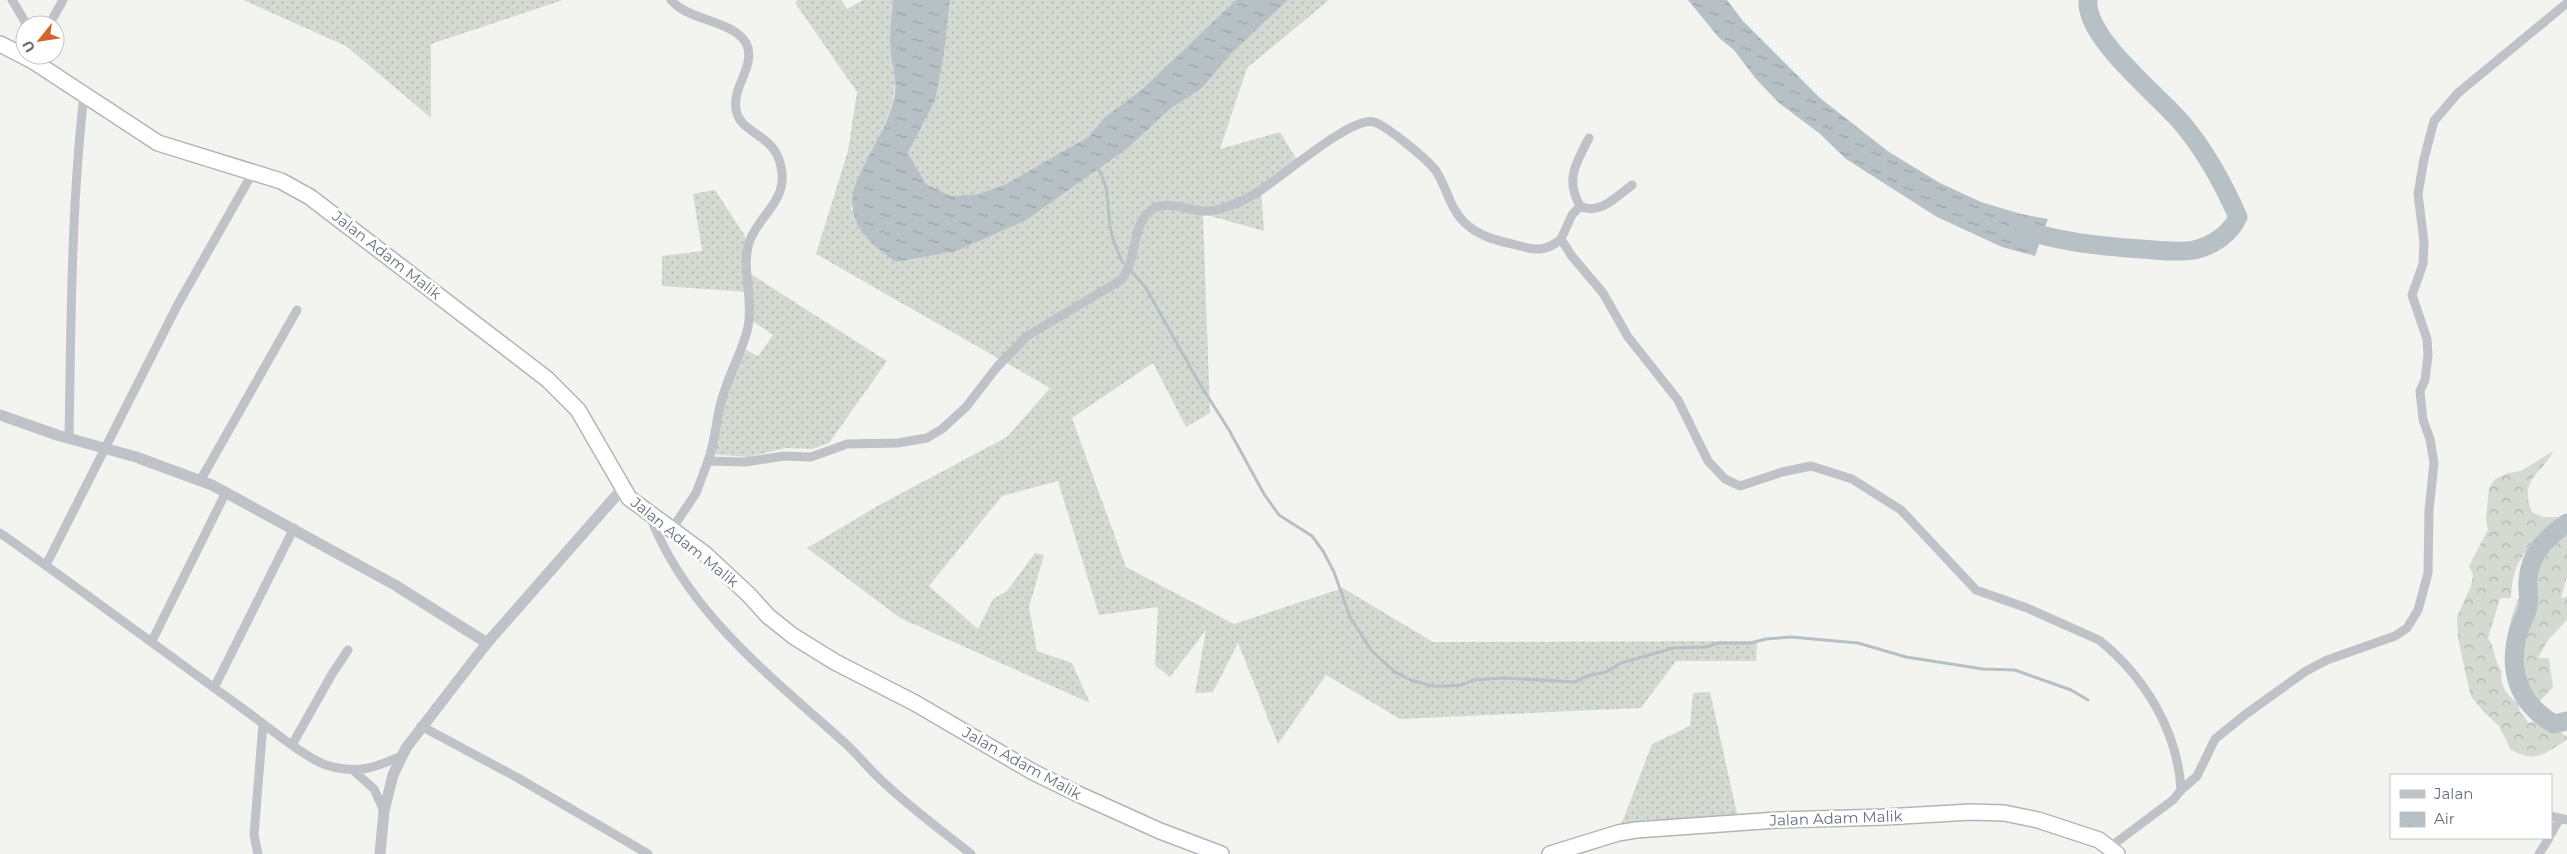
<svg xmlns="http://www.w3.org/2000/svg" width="2567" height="854" font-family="Montserrat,sans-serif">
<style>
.grass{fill:url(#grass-dots)}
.forest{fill:url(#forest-crowns)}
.water{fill:url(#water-ripples)}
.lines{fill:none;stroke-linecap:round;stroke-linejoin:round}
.stream{stroke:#b7c1c5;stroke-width:3}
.river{stroke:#b7c1c5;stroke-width:19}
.trunk-casing{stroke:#b2b5b8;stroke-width:18}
.minor{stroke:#bfc2c6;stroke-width:9}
.tertiary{stroke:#bfc2c6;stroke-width:11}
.trunk{stroke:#fff;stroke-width:15}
.labels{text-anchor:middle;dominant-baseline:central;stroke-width:5;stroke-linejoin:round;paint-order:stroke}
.street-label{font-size:15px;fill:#65717f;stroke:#fff}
</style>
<defs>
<pattern id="grass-dots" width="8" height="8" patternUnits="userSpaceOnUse" patternTransform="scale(1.25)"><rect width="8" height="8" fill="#d4dad2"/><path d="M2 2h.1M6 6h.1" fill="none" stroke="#b0b5b0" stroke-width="1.8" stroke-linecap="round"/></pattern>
<pattern id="forest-crowns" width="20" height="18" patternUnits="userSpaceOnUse" patternTransform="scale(1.25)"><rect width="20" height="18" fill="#d4dad2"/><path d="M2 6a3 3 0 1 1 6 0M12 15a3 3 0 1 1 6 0" fill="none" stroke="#b0b5b0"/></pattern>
<pattern id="water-ripples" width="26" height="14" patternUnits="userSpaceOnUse" patternTransform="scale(1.25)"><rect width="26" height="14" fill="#b7c1c5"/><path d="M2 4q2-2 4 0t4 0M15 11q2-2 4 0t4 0" fill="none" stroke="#98a1a5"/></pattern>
</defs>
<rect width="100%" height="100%" fill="#f3f4f0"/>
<path class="grass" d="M243,0H563L431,44V118L346,46Z
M798,0H841L847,9L863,0H893L890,43L896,77L892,105L851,208C863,235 872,245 896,262L957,251L1025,221L1128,148L1170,109L1201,89L1233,52L1288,0H1329L1247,68L1220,149L1280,132L1300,165L1261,189L1264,231L1203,214L1210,413L1186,427L1153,363L1072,418L1126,567L1234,624L1343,588L1433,642L1757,641L1756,661H1676L1641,708L1400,719L1326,675L1278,744L1238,643L1213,692L1195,693L1206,630L1170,677L1155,665L1158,607L1099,615L1058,481L1002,496L929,586L978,629L993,599L1007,591L1035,553L1044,555L1029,607L1037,651L1072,663L1090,703L900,618L807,548L881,504L1007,437L1050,388L816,254L848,151L857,92L795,3Z
M950,0H1236L1140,91L1105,117L1088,137L1006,184L979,194L951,196L926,184L908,153L935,101L944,55Z
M715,190L745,236L746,271L887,361L829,443L812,449L786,448L749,457L706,454L724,378L738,346L758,356L773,335L748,318L747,292L662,286V256L702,251L693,194Z
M1710,692L1739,822L1618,833L1652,744L1690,726L1693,693Z"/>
<path class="forest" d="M2553,451C2542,475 2518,478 2532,512L2543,517H2560L2552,532L2547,533C2521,554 2513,564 2511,598H2500L2488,638C2496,648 2493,661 2502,671C2498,683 2508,697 2518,703L2520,712L2529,723L2537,720L2555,728L2567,737V740C2544,753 2538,764 2511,750L2499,726L2482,710L2471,696L2465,671L2458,638L2457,617L2471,586L2473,575L2469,566L2488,530L2486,519L2489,488L2495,479L2508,473L2521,471Z
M2567,522V576L2561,598L2567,597V620L2548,640L2538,658H2549L2553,687L2539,702C2529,686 2511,665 2509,645C2505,603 2544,554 2567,522Z"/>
<path class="water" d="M893,0H950L944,55L935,101L908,153L926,184L951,196L979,194L1006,184L1088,137L1105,117L1140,91L1236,0H1288L1233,52L1201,89L1170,109L1128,148L1025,221L957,251L896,262C813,206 870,173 892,106C900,81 891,65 890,42C890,28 892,14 893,0Z
M1688,0H1727L1743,21L1820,98L1889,152L1940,183L1981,202L2021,214L2048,219L2035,256L2002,247L1937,217L1846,159L1819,133L1779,103L1756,79L1733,49L1720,39Z"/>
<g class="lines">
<path class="stream" d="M1096,166C1110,186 1107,203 1110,226C1112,239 1117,251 1123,263
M1132,272L1146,288L1198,381L1229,430L1264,494L1279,515L1312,536L1323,551L1334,572L1350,617L1371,650L1395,672L1411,680L1432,686H1446L1462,685L1473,680L1504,678L1575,682L1587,676L1606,672L1621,663L1673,648L1706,647L1719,643H1750L1766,639L1791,637L1858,643L1906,657L1983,669L2015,670L2071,690L2088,700"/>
<path class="river" d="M2018,228C2058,242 2099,246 2141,249C2158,250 2177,253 2194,250C2213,246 2231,233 2238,217C2223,183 2205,150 2181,122C2157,94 2085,38 2088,0
M2567,523C2546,538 2530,553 2528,580C2527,589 2530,599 2528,607C2526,615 2522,621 2519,629C2507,669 2517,702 2554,724L2567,721"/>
<defs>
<path id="trunk" d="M0,44L33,61L158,143L281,181L310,197L547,379L578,410L629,498L705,554L749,595L768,616L793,636L835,662L915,703L1033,772L1078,794L1160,831L1221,854
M1550,854L1618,833L1636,830L1777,820L1885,817L1971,812L2004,813L2038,820L2099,840L2117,854"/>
</defs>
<use href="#trunk" class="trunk-casing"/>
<path class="minor" d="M12,0L27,25
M671,0C688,21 733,20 746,43C757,65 732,86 736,109C740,137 778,131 782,173C785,202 759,216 750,240C740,264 754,300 748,327C742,353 728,376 721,402C716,421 715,442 708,461
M49,25L63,0
M1580,206C1565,179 1576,163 1589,138
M1561,239L1572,215L1580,206C1599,216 1617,196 1632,185
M69,439C71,324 71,209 84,94
M200,481L297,310
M650,516C687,613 772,677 846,744C858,755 868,768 880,779C908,806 941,830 971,854
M672,529L696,493L708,461L745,462L784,456L811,457L847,444L898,443L927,438L942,429L966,407L997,367L1027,336L1121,280C1137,261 1131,229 1149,212C1164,197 1189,212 1207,211C1222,211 1240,202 1253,195C1277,182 1351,115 1374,122C1387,126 1428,160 1436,171C1447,188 1450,209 1465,223C1481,238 1500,241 1520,246C1537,251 1547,251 1561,239L1571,255L1603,293L1628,337L1678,400L1708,461L1725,479L1740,486L1782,472L1811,466L1852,479L1901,510L1976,590L2027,608L2099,640C2144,676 2178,731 2181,790L2173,800L2110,847
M0,533C83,591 164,652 246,711C266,725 307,760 329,766C358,774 374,768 401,756
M46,565L178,304L252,174
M152,641L226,492
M214,688L294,528
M421,726L518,778L648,854
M292,745L332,674L348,650
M354,771L374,789L384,811
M2181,790L2197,776L2215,739L2246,714L2306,671L2327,660L2395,636L2407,628L2418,610L2428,573L2429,510L2434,463L2430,439L2423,420L2420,391L2425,380L2428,356L2427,339L2412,295L2423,264L2424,242L2418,194L2424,159L2434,121L2458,93L2567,3
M2551,816L2567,820
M2551,834L2560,818
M258,854L254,835L263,724
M2539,854L2549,838"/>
<path class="tertiary" d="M0,415L57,435L136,457L212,485L395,585L487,643
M380,854L384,811L393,775L406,748L487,643L622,489"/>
<use href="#trunk" class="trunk"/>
</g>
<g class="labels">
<g class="street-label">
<text transform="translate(387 255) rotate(38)">Jalan Adam Malik</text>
<text transform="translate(685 542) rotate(39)">Jalan Adam Malik</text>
<text transform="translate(1022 763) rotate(29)">Jalan Adam Malik</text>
<text transform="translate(1836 818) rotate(-2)">Jalan Adam Malik</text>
</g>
</g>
<rect x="2390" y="774" width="162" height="65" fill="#ffffff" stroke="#c1c6cc"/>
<rect x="2400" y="790" width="25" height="8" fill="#bfc2c6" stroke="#c1c6cc"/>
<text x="2434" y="799" font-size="15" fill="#65717f">Jalan</text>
<rect x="2400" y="812" width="25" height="15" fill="url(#water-ripples)" stroke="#c1c6cc"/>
<text x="2434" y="824" font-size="15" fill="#65717f">Air</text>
<g transform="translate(40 40) rotate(240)"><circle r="24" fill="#ffffff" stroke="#c1c6cc"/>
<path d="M0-4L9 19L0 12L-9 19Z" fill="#d5632f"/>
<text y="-8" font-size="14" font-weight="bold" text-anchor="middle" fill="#65717f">U</text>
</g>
</svg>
